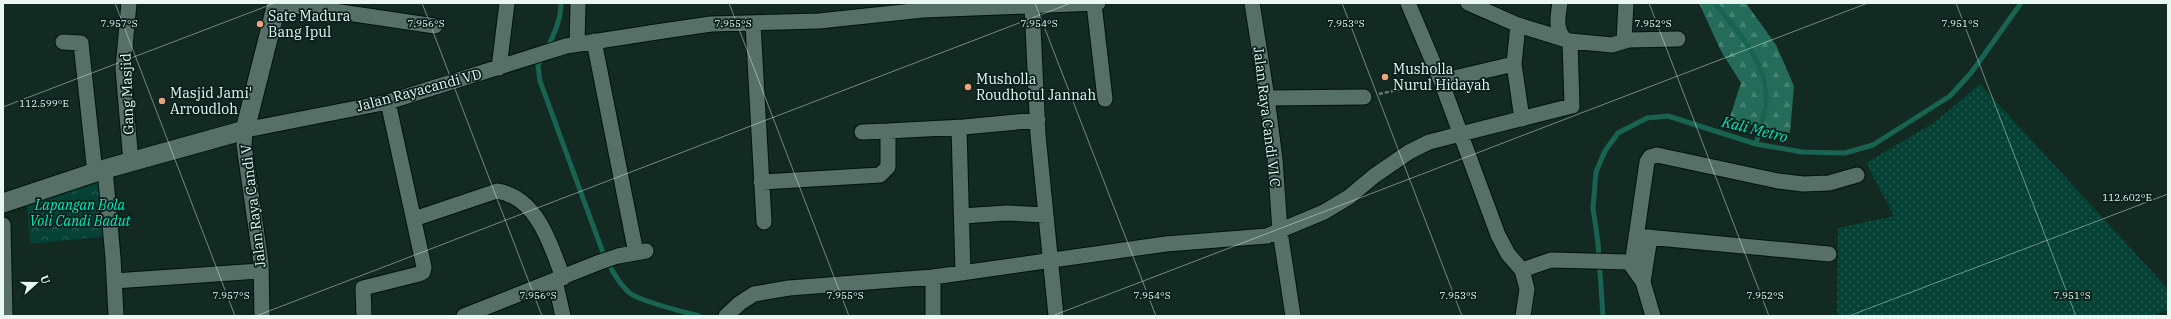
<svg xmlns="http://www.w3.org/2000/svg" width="2171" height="319" font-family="'IBM Plex Serif',serif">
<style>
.grass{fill:url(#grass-dots)}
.forest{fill:url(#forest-firs)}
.park{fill:url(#park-crowns)}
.garden{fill:#054134}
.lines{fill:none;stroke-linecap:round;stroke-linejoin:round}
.stream{stroke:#196351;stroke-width:5}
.minor-casing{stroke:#00120d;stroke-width:17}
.tertiary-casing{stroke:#00120d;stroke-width:21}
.path{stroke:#657972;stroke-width:2.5;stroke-dasharray:4 2;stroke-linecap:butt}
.minor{stroke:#566f67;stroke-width:15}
.tertiary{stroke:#566f67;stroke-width:19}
.ticks{fill:none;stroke:#eaf8f3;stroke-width:1;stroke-opacity:0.45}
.poi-dot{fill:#f0a27a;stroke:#09201a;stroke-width:1.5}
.labels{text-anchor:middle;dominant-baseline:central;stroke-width:3.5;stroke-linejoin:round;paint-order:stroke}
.poi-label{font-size:14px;fill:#eaf8f3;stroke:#09201a;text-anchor:start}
.street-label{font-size:14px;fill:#eaf8f3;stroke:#09201a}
.park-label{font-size:14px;font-style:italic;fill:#0ce8be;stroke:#09201a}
.water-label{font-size:15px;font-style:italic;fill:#09e8bd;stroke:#09201a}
.ticks-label{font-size:10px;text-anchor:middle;fill:#eaf8f3;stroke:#09201a;stroke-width:3.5;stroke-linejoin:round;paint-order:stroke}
</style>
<defs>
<pattern id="grass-dots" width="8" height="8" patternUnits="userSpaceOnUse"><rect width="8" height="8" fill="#054134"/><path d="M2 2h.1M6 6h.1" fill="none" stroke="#2a5d52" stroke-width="1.8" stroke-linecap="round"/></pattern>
<pattern id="forest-firs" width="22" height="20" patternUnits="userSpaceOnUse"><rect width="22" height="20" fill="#246c59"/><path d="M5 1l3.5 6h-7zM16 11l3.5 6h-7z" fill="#448271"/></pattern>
<pattern id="park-crowns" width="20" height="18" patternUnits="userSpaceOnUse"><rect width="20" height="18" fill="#054134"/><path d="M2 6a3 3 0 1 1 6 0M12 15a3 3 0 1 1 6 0" fill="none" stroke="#2a5d52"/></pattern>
</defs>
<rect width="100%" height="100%" fill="#132a23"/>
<path class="grass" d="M1980,84L2168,289V309L2155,316H1837L1838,228L1894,216L1866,163L1935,122Z"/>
<path class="forest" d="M1699,3H1746L1776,45L1794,86L1790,133L1729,120L1741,83L1721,51Z"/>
<path class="park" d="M102,178L108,236L30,244L27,204Z"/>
<path class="garden" d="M87,189L94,211L49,226L42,204Z"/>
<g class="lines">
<path class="stream" d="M1715,3C1738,33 1768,62 1766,102C1765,115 1759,131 1756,144
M547,49C554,34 561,20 561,3
M542,58L538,65L540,81L602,250C609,265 618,284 631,294C643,302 684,312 699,316
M1603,316L1598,243L1593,208L1596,172L1605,151L1618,133L1647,118L1668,116L1756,144L1802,152L1845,153L1873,145L1950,96L1971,73L2021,3"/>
<defs>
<path id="minor" d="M129,3L123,69L131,162
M1252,3L1267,98L1275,159L1280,231L1293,316
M1408,3L1441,81L1498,235L1508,254L1522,270L1527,289L1523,316
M1560,3C1558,16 1555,28 1564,39
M277,4L307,7L435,26
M1094,4L1105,99
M1032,5L1038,135L1056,316
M753,24L764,222
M1518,25L1514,64L1522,119
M594,41L636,253
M1570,41L1612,45L1628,40L1678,39
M1624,41L1626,3
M63,42L81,43L95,173
M577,44L578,3
M499,68L507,3
M1441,81L1514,64
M1267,98L1364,97
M959,128L963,273
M862,132L888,131
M105,169L113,258L116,316
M761,182L880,175L888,167V131L964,127L1038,120
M962,216L1006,213L1046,215
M414,219L497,191C537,197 551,245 563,278
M3,225L5,316
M1636,236L1829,254
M1632,265L1647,162L1650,157L1657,155L1778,181L1803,184L1829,183L1857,175
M1522,270L1551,260L1629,262L1643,282L1653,316
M114,281L261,271
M555,281L563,316
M1643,282L1650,237
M262,316L261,263L244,145L245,130L388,102L566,46L663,31L711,24L819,21L923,10L1098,3
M364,316L363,288L419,274L423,272L424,267L388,102
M464,316L600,262L618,256L646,251
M726,316L740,303L754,294L789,288L933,277L1166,244L1267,236L1324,212L1349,197L1374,176L1409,152L1429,142L1572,106L1570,41L1518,25L1468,3
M933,316V277"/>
<path id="tertiary" d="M3,203L105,169L245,130L277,3"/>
</defs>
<use href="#minor" class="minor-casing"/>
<use href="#tertiary" class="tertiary-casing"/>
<path class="path" d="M1379,94L1425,84"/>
<use href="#minor" class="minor"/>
<use href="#tertiary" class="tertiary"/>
</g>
<path class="ticks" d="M115,3L235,316M422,3L542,316M729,3L849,316M1035,3L1156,316M1342,3L1462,316M1649,3L1769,316M1956,3L2076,316M3,107L275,3M256,316L1071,3M1052,316L1868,3M1849,316L2168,194"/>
<g class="poi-dot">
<circle cx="260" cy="24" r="4"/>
<circle cx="1385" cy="77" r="4"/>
<circle cx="968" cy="87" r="4"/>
<circle cx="162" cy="101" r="4"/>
</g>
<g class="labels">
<g class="poi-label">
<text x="268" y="16">Sate Madura<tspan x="268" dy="16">Bang Ipul</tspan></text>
<text x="1393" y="69">Musholla<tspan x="1393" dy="16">Nurul Hidayah</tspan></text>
<text x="976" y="79">Musholla<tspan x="976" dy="16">Roudhotul Jannah</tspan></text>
<text x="170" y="93">Masjid Jami'<tspan x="170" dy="16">Arroudloh</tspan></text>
</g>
<g class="street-label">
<text transform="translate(419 90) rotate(-15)">Jalan Rayacandi VD</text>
<text transform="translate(127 94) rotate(-92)">Gang Masjid</text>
<text transform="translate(1267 117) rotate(83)">Jalan Raya Candi VI C</text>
<text transform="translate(253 206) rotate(-97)">Jalan Raya Candi V</text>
</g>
<g class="park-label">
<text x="80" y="205">Lapangan Bola<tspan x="80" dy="16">Voli Candi Badut</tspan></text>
</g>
<g class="water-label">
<text transform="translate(1755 129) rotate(14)">Kali Metro</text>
</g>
</g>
<g class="ticks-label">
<text x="119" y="27">7.957°S</text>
<text x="426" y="27">7.956°S</text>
<text x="733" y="27">7.955°S</text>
<text x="1653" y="27">7.952°S</text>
<text x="1960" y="27">7.951°S</text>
<text x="1039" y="27">7.954°S</text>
<text x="1346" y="27">7.953°S</text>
<text x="44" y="107">112.599°E</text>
<text x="2127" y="201">112.602°E</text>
<text x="231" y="299">7.957°S</text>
<text x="538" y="299">7.956°S</text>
<text x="845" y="299">7.955°S</text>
<text x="1152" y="299">7.954°S</text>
<text x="1458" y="299">7.953°S</text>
<text x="1765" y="299">7.952°S</text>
<text x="2072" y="299">7.951°S</text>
</g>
<rect width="2171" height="319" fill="none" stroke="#eaf8f3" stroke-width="8"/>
<g transform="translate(36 283) rotate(69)" stroke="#09201a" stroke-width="3" paint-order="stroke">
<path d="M0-3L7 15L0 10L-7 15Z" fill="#eaf8f3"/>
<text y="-6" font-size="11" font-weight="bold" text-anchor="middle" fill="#eaf8f3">U</text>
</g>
</svg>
